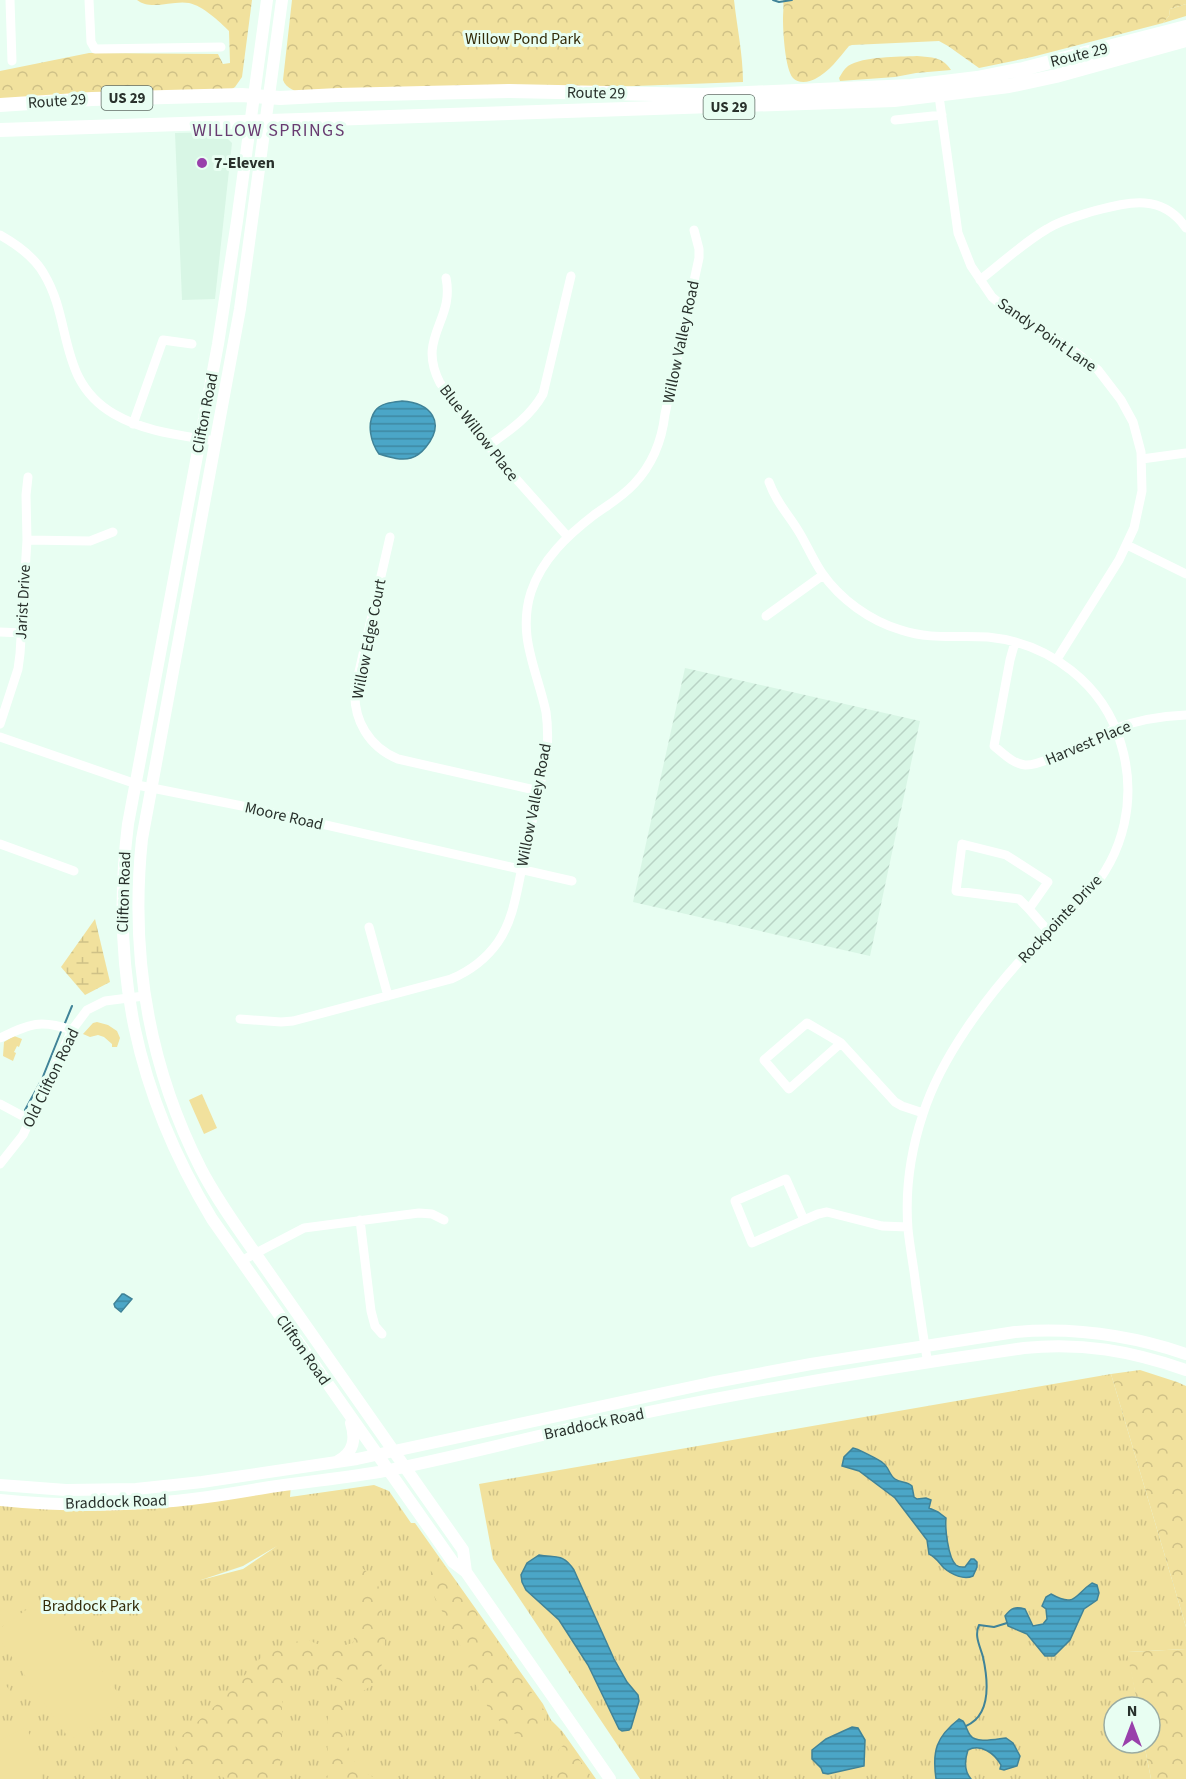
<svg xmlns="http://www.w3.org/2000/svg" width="1186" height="1779" font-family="'Source Sans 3',sans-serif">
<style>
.built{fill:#d8f6e5}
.industrial{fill:url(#industrial-furrows)}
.grass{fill:url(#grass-tufts);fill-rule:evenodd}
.forest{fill:url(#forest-crowns)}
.wetland{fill:url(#wetland-marsh)}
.garden{fill:#f1e19d}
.water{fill:url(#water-rules);stroke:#408398;stroke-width:1.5}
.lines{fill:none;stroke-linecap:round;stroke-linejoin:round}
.stream{stroke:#408398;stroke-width:2}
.minor{stroke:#fff;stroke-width:9}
.secondary{stroke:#fff;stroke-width:12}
.primary{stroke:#fff;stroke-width:14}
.poi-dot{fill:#9940ab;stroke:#e8fef2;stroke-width:2}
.labels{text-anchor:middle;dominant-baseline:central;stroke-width:6;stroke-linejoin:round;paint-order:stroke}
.shield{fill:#e8fef2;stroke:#626e67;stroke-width:1.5}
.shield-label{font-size:15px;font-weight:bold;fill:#28302b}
.park-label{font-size:16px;fill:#342c0a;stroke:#e8fef2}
.street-label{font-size:16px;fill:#28302b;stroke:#e8fef2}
.poi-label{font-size:16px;font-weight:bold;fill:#28302b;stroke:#e8fef2;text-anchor:start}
.neighbourhood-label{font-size:18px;letter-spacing:1.5px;fill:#683b71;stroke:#e8fef2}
</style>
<defs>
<pattern id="industrial-furrows" width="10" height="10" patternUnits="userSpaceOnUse" patternTransform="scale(1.5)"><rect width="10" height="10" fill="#d8f6e5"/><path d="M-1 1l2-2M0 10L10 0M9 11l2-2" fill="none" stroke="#b9d3c5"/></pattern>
<pattern id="grass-tufts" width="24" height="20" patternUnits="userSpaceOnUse" patternTransform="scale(1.5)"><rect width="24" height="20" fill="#f1e19d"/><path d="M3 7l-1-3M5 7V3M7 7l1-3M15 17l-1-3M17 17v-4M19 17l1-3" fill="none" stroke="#cfc187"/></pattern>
<pattern id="forest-crowns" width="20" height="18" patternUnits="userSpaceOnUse" patternTransform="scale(1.5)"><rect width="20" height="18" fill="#f1e19d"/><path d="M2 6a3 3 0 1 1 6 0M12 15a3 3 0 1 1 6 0" fill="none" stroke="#cfc187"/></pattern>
<pattern id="wetland-marsh" width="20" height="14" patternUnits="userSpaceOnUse" patternTransform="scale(1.5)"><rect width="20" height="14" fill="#f1e19d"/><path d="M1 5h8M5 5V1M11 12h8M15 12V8" fill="none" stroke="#cfc187"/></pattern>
<pattern id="water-rules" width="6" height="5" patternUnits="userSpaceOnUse" patternTransform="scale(1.5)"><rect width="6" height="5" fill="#4ba6c7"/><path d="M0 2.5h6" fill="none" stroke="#3e88a2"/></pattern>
</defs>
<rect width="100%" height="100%" fill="#e8fef2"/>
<path class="built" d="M221,132L232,143L215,299L182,300L175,133Z"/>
<path class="industrial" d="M685,668L920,721L870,956L633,902Z"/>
<path class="grass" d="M1186,4V16L1163,23L1169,16L1170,9Z
M1111,1374L1186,1627V1649L1128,1652L1138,1707H1114V1743H1144L1151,1779H640L493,1559L479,1484Z
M291,1484L290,1497L374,1485L389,1491L411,1523H415L543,1704L551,1720L562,1731L596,1779H0V1498L104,1505ZM277,1546L243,1569L201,1580L243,1566Z"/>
<path class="forest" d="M137,0H252L242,77L235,87L226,93L0,109V71L89,53L218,54L223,64L230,63L229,31C219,21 203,6 189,3C172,0 151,11 137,0Z
M292,0H734C737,27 743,55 743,82L474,92L304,94C296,91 286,89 283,80Z
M783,0H1186V4L1170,9L1169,16L1163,23L1032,57L979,68L948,46L939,41L852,45L849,46C839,58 829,72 815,79C810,82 798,84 793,78C785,69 783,31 783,19C783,12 784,7 783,0Z
M917,56C932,58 942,56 951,70L916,73L895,77L840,81L839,78C842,73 844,69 848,66C864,56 898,57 917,56Z
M1140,1370L1177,1382L1186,1386V1627L1111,1374Z
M436,1554L546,1713L539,1738L528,1741L508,1730L490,1711L473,1680L463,1651L432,1592L430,1557Z
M362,1568C384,1585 380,1592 382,1617C383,1625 385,1633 385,1640C385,1655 381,1668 377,1682L363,1691L312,1667L291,1679L282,1702V1751L277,1779H226L210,1769H192L175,1762L176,1741L226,1696L267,1651L305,1639L330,1649L353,1643L362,1599Z
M1186,1649V1779H1151L1144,1743H1150V1707H1138L1127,1652Z
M340,1697L345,1703C345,1734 343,1764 377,1779H327L328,1716L332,1702Z
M567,1742L593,1779H554L553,1777L559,1749Z"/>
<path class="wetland" d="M95,919L110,982L85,995L61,967Z"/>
<path class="garden" d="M97,1022L108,1025L117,1031L120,1038L117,1047H112V1044L104,1037L98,1035L90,1037L83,1034L93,1023Z
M14,1036L22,1039L19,1047L17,1046L14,1052L16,1053L13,1061L3,1056L4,1042Z
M202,1094L217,1128L204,1134L189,1100Z
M49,1594L125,1703L70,1740L0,1640V1628Z
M0,1678L12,1693L18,1707L0,1716Z
M26,1727L37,1750L42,1779H0V1740Z"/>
<path class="water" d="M402,401C431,403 446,422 426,447C422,452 418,456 411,458C401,461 389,457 379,454C371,443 366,424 375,411C380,403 393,402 402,401Z
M122,1294H124L132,1299L121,1312L115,1307L114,1304Z
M853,1448C856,1448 880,1460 883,1463C889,1467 889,1475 895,1479C900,1483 907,1481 912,1486L914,1497L917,1499L926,1498L931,1500L929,1508L938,1512L946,1518C945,1528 948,1558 956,1565C960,1568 961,1567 965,1567L971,1559H974L977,1562V1567L973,1576C964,1580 952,1575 944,1568C939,1563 937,1558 929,1554L927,1540L895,1498L859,1471L842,1466L844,1457Z
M539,1555C556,1558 563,1553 574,1570L614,1659L627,1682L638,1695L639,1701L631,1728L629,1730L622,1731L619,1729L588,1665L559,1620L526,1590L522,1582L521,1575L527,1563Z
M1092,1583L1097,1585L1099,1593L1097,1600L1084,1609L1070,1640L1054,1656H1045L1027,1634L1008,1626L1005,1616C1011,1608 1015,1606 1025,1609L1033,1626L1043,1624L1047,1619L1046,1609L1042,1606L1046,1597L1051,1594C1076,1608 1074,1595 1092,1583Z
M959,1719L963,1721C966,1725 967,1731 970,1735C976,1744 996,1739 1006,1738L1013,1743L1020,1756L1017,1766L1004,1770L1000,1769L1001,1765C995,1754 981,1743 968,1750C965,1759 964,1771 971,1779H936C932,1751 936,1737 959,1719Z
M852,1727L858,1728L865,1740L864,1766L828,1774L823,1773L821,1768L812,1759V1750L826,1739Z"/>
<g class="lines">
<path class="stream" d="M773,0L779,2L792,0
M65,1023L72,1006
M25,1110L42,1079L62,1029
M966,1726C992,1715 988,1680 983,1657C980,1646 974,1636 979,1625L994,1627L1007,1623"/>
<path class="minor" d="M10,0L12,61
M89,0L91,42L95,49L221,47
M939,96L958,233L971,266L992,297L1012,314L1073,350L1098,370L1121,400L1133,422L1141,452L1142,491L1134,528L1119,560L1057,659
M895,120L942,115
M0,235C16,244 35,258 44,274C73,322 57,381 114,414C145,432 180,435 215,441
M446,278C455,321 416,337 440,383L501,462L568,537
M980,280C1002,263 1023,243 1047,229C1061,220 1078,216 1094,211C1129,202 1162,193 1186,228
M133,424L163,340L192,344
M488,446C509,431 530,417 543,394L571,276
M1142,459L1186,453
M769,482C777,504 787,512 799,532C807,545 813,560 822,573C840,599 870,621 901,630C931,640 957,635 988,637C1049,643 1104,684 1121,744C1137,797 1125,854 1086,896C1068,916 1046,932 1027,953C987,996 941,1057 923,1114C911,1150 905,1191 908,1229C910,1249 914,1268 916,1287C920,1312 923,1338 928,1363
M390,537L355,689C353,720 369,747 398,759L539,791
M27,540L90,541L113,532
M1127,545L1186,574
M766,616L823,575
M0,632L22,633
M1015,642L1010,660L994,746C1003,753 1013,764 1025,765C1041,767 1096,737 1114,729C1137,720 1162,716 1186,715
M0,724L18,669L20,654L27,540L26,495L28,477
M0,737L142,786L242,806L572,881
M0,844L74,871
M962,844L1006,855L1048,882L1029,909L1019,899L956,891Z
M1029,909L1048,931
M369,927L388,996
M240,1019L281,1022L293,1021L451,979C470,971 486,959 498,942C514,919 517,889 523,863C531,826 539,790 547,753C548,739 548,726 546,712C537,670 517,636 531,592C542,559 568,535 594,515C608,505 622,497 634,484C652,465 662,440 665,414L699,258V249L694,230
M807,1023L841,1043L789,1089L764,1060Z
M0,1038C30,1024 39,1019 72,1030
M841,1043L895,1102L902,1106L923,1113
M0,1104L30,1120
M0,1164L23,1135L72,1030L87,1010L105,1001L144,996
M786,1179L804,1220L752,1243L735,1201Z
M360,1220L371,1311L375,1326L382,1334
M804,1220L818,1214L827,1212L882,1226L908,1227
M241,1261L304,1228L419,1213L432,1214L444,1220"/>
<path class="secondary" d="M267,0L237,221L218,344L128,824C110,969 136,1093 212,1219L453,1562L466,1572L610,1779
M282,0L240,309L142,839C130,954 148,1065 201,1169C216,1198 236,1226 255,1253C277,1284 298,1315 320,1346C368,1414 416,1482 463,1550L466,1572
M338,1461C354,1452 356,1439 351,1423
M0,1485L66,1490L136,1489L202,1482L357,1459L710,1383L811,1364L1015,1332C1074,1327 1130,1335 1186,1354
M0,1500C48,1505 97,1506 146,1503C188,1501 229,1494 270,1487C306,1482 343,1478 379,1472C447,1459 514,1441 582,1426C728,1394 876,1369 1024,1348C1082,1342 1131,1351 1186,1370"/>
<path class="primary" d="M0,105L92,99L242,95L280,98L338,95L509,91L703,95L911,86L977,78L1023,69L1186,27
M0,130L894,100L1009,86L1056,76L1186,40"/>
</g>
<circle class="poi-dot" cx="202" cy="163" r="6"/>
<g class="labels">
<g class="shield">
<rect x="101.5" y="86" width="51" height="24" rx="4.5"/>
<rect x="703.5" y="95" width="51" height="24" rx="4.5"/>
</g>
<g class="shield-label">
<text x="127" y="98">US 29</text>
<text x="729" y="107">US 29</text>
</g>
<g class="park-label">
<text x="523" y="39">Willow Pond Park</text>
<text x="91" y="1606">Braddock Park</text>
</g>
<g class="street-label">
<text transform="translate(1079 55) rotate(-14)">Route 29</text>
<text transform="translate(596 93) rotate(1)">Route 29</text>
<text transform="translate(57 101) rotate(-4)">Route 29</text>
<text transform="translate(1047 335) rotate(35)">Sandy Point Lane</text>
<text transform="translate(681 342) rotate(-78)">Willow Valley Road</text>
<text transform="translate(205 413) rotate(-79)">Clifton Road</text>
<text transform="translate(479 433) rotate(52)">Blue Willow Place</text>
<text transform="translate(23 602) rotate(-87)">Jarist Drive</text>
<text transform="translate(369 639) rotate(-79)">Willow Edge Court</text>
<text transform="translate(1088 743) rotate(-23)">Harvest Place</text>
<text transform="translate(534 805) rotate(-79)">Willow Valley Road</text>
<text transform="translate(284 816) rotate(13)">Moore Road</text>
<text transform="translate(124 892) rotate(-88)">Clifton Road</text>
<text transform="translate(1060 919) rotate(-47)">Rockpointe Drive</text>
<text transform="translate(51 1078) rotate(-64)">Old Clifton Road</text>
<text transform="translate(303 1350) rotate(55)">Clifton Road</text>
<text transform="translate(594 1424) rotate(-12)">Braddock Road</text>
<text transform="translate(116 1502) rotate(-2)">Braddock Road</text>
</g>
<g class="poi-label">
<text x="214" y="163">7-Eleven</text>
</g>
<g class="neighbourhood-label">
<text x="269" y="130">WILLOW SPRINGS</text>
</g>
</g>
<g transform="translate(1132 1725)"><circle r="28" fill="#e8fef2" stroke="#9baca2" stroke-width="1.5"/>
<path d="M0-4.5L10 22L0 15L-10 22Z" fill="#9940ab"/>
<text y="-9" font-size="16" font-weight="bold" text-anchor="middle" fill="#28302b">N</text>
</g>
</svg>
